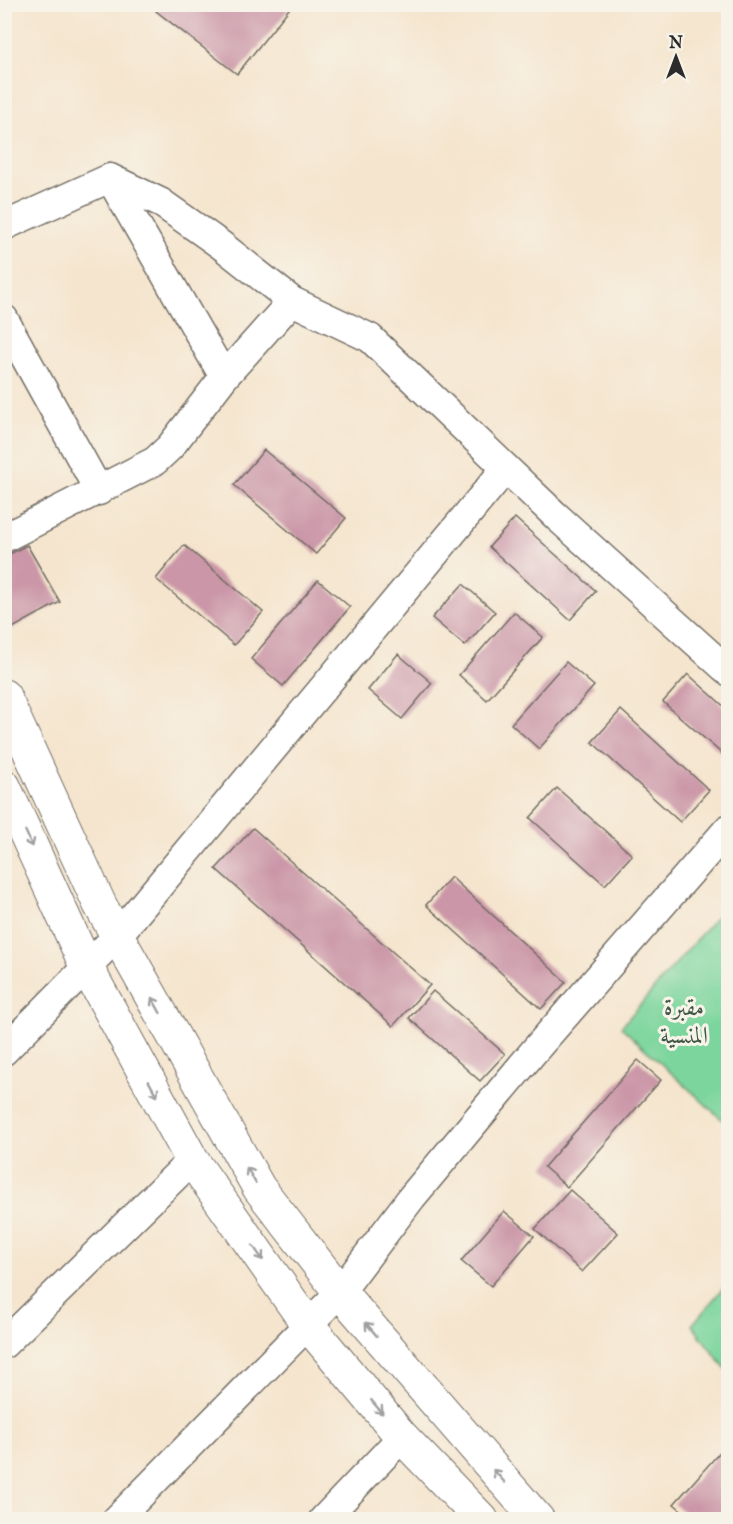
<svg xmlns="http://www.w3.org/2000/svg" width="733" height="1524" font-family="'IM FELL English',Amiri,serif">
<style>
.green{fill:#7bd59c;stroke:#538064;stroke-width:1.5}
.building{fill:#cb97a8}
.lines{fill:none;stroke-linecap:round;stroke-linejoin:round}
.minor-casing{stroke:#726c64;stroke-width:31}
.major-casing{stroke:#726c64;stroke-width:35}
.minor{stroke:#fff;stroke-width:28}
.major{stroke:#fff;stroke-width:33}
.oneway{stroke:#a0a0a0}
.labels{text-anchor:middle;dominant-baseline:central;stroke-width:6;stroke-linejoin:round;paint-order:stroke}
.park-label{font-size:24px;fill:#3f5647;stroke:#f7f3e8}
</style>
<rect width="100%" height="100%" fill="#f7f3e8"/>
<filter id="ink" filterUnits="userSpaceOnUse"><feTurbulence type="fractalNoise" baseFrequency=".0167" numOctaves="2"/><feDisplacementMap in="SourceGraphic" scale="12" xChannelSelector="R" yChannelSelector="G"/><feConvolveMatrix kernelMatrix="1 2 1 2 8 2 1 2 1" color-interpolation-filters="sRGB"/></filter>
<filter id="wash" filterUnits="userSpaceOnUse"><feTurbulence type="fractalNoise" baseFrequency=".008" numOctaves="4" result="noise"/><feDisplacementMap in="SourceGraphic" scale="24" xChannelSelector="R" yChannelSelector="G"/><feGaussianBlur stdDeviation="1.35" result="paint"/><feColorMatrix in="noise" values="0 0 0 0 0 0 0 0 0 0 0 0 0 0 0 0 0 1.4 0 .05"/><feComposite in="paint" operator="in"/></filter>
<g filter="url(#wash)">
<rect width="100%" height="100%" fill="#f5e5ce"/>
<path class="green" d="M728,903V1125L621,1027Z
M728,1282V1372L692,1325Z"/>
<g id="blocks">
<path class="building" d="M161,4H293L237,74L156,11Z
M264,450L346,518L316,554L234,485Z
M515,518L596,591L570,620L489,547Z
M27,545L60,602L9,630L4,621V557Z
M184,545L263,612L234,645L156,579Z
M318,580L350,607L283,686L251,659Z
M463,584L495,612L465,646L432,618Z
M514,612L543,637L487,700L459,675Z
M398,654L432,683L402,719L368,690Z
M566,662L594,686L539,749L511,724Z
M688,674L728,710V759L663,702Z
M621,710L709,790L680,822L592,742Z
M557,788L632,855L605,885L530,818Z
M253,828L430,985L393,1026L216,869Z
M451,877L566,982L541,1009L426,905Z
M433,991L505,1054L480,1081L409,1018Z
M638,1060L661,1080L567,1187L544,1167Z
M570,1190L618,1233L582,1272L535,1229Z
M504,1211L534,1236L491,1286L461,1261Z
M720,1452L728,1459V1520H681L686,1514L674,1504Z"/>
</g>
</g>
<g filter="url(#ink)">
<use href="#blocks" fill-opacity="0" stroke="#726c64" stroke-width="1.5"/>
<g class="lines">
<defs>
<path id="minor" d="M110,178L160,202L221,245L292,301L370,338L555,515L728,671
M110,178L224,377
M4,226L110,178
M4,319L99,491
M4,538L155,461L170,447L224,377L292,301
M4,1051L118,935L506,468
M4,1344L192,1160
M116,1520L340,1292L412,1197L535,1050L728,829
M323,1520L402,1437"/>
<path id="major" d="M4,696L100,905L259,1188L340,1292L538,1520
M4,786L87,968L192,1160L308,1325L402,1437L482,1520"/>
</defs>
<use href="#minor" class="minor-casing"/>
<use href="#major" class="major-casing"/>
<use href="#minor" class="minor"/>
<use href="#major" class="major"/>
</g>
<defs><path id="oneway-shaft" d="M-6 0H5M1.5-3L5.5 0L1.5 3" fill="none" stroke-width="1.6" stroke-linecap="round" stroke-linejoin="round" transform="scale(1.5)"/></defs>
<g class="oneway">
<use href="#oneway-shaft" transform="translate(29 839) rotate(66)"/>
<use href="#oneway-shaft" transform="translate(156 1005) rotate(-119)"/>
<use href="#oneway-shaft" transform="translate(153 1089) rotate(61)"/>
<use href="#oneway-shaft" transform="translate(251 1175) rotate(-120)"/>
<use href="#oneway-shaft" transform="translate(258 1253) rotate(55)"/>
<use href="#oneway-shaft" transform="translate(371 1329) rotate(-130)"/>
<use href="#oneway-shaft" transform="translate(377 1407) rotate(50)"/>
<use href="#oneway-shaft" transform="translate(499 1476) rotate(-132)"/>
</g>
</g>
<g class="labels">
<g class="park-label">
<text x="684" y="1008">مقبرة<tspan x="684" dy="28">المنسية</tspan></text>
</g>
</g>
<rect width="733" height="1524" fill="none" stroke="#f7f3e8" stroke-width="24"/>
<g transform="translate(676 57)" stroke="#f7f3e8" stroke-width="4.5" paint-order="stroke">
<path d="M0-4.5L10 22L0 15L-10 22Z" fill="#2b2b2b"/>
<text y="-9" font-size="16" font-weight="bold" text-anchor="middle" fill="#2b2b2b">N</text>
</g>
</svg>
